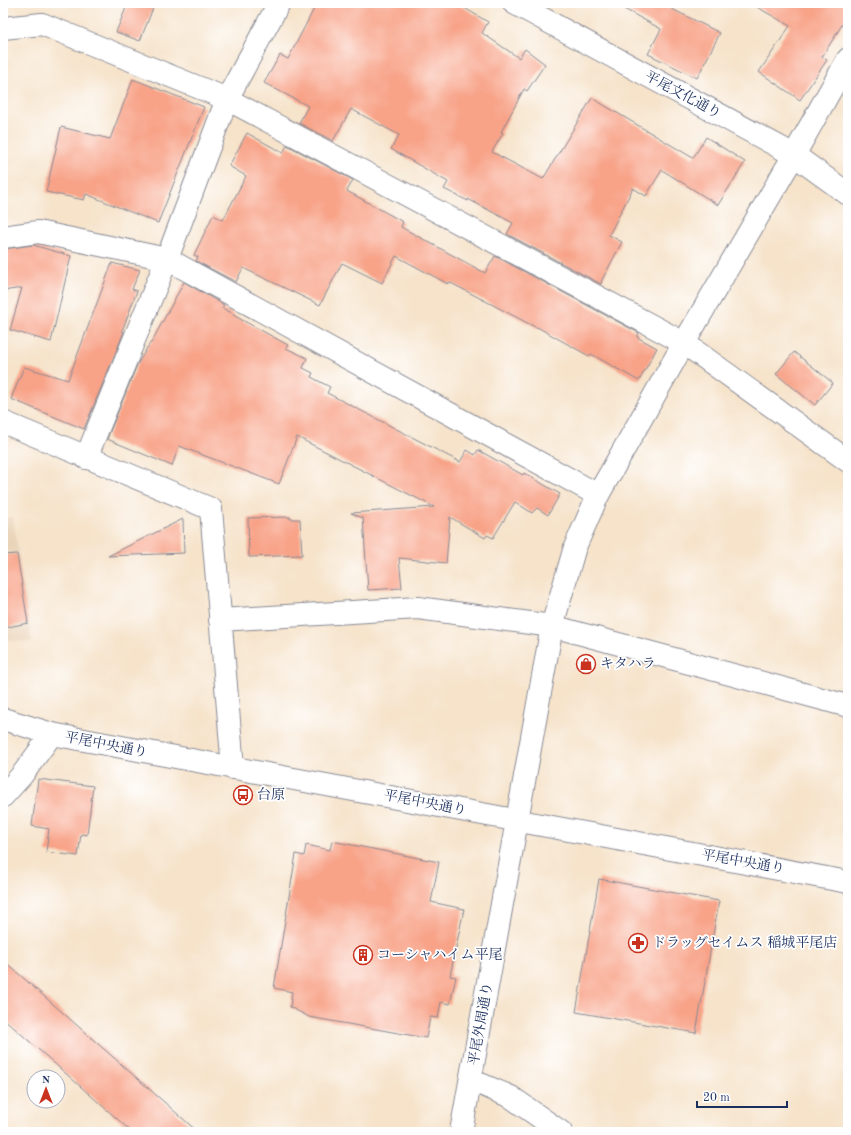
<svg xmlns="http://www.w3.org/2000/svg" width="851" height="1135" font-family="'Old Standard TT','Noto Serif JP',serif">
<style>
.built{fill:#ead4b9}
.building{fill:#f8a388}
.lines{fill:none;stroke-linecap:round;stroke-linejoin:round}
.minor-casing{stroke:#888994;stroke-width:24}
.tertiary-casing{stroke:#888994;stroke-width:24}
.minor{stroke:#fff;stroke-width:22}
.tertiary{stroke:#fff;stroke-width:22}
.labels{text-anchor:middle;dominant-baseline:central;stroke-width:3.5;stroke-linejoin:round;paint-order:stroke}
.street-label{font-size:14px;fill:#1b2f5e;stroke:#fff}
.poi-label{font-size:14px;fill:#1b2f5e;stroke:#fff;text-anchor:start}
</style>
<rect width="100%" height="100%" fill="#fff"/>
<filter id="ink" filterUnits="userSpaceOnUse"><feTurbulence type="fractalNoise" baseFrequency=".025" numOctaves="2"/><feDisplacementMap in="SourceGraphic" scale="8" xChannelSelector="R" yChannelSelector="G"/><feConvolveMatrix kernelMatrix="1 2 1 2 8 2 1 2 1" color-interpolation-filters="sRGB"/></filter>
<filter id="wash" filterUnits="userSpaceOnUse"><feTurbulence type="fractalNoise" baseFrequency=".012" numOctaves="4" result="noise"/><feDisplacementMap in="SourceGraphic" scale="16" xChannelSelector="R" yChannelSelector="G"/><feGaussianBlur stdDeviation="0.9" result="paint"/><feColorMatrix in="noise" values="0 0 0 0 0 0 0 0 0 0 0 0 0 0 0 0 0 1.4 0 .05"/><feComposite in="paint" operator="in"/></filter>
<g filter="url(#wash)">
<rect width="100%" height="100%" fill="#f6e3ca"/>
<path class="built" d="M13,517L32,642L3,640V518Z"/>
<g id="blocks">
<path class="building" d="M128,3H155L140,41L116,32Z
M317,3H456L488,22L482,33L519,58L525,49L545,64L527,91L524,89L501,132L503,133L492,152L543,179L592,98L693,158L706,137L745,162L718,205L662,170L646,196L633,188L609,235L622,242L602,280L601,284L507,234L513,223L468,199V201L444,189L448,182L391,149L399,135L351,109L333,141L299,123L308,106L264,83L280,55L288,59Z
M613,3H660L720,33L697,78L648,54L661,29Z
M750,3H848V15L822,57L827,60L800,100L759,72L790,26Z
M133,79L204,107L158,223L86,194L84,200L46,192L61,127L110,139Z
M247,133L283,153L287,145L353,180L347,191L403,222L401,227L485,273L495,256L639,333L637,337L657,348L639,381L591,354L589,356L537,327V328L449,282L448,284L396,256L382,283L342,263L320,305L243,268L236,282L196,261L198,257L194,255L213,215L223,220L246,176L229,166Z
M33,245L71,256L51,342L10,330L22,288L3,291V249Z
M112,263L140,270L132,289L137,291L122,331L124,332L84,429L11,399L24,367L68,380Z
M184,282L224,305L222,308L234,314L233,315L288,345L286,348L307,358L303,368L313,373L311,377L330,387L327,393L460,462L467,450L475,455L478,450L523,475L524,473L560,494L548,515L537,508L532,513L515,502L493,538L487,535L485,538L450,517L446,563L399,558L402,588L368,590L363,518L351,513L434,507L297,437L279,484L179,446L172,466L107,439L137,365L150,343H151Z
M794,352L833,383L815,405L776,374Z
M290,517V519H300L302,555L249,557L248,518Z
M183,519L184,553L108,556Z
M17,554L28,623L3,628V555Z
M38,779L93,786L87,835L81,834L78,856L46,852L49,829L32,826Z
M332,841L439,862L431,902L464,909L450,976L456,977L450,1004L441,1002L438,1018L430,1017L426,1038L309,1017L290,1007L292,992L274,988L296,854L304,856L306,845L330,850Z
M599,879L719,901L696,1033L576,1012Z
M3,960L198,1132H132L3,1018Z"/>
</g>
</g>
<g filter="url(#ink)">
<use href="#blocks" fill-opacity="0" stroke="#888994" stroke-width="1"/>
<g class="lines">
<defs>
<path id="minor" d="M3,28L42,24L227,99L684,343L848,461
M794,155L848,59
M3,237L38,232L167,259L598,495
M3,422L211,509L233,768
M86,458L167,259L227,99L279,3
M220,620L418,608L552,626L848,706
M3,796L22,775L52,734
M471,1080L511,1097L561,1132"/>
<path id="tertiary" d="M514,3L794,155L848,194
M3,719L52,734L848,882
M461,1132L552,626L575,547L598,495L684,343L794,155"/>
</defs>
<use href="#minor" class="minor-casing"/>
<use href="#tertiary" class="tertiary-casing"/>
<use href="#minor" class="minor"/>
<use href="#tertiary" class="tertiary"/>
</g>
</g>
<defs>
<symbol id="shop-ring" viewBox="-11 -11 22 22"><circle r="9.5" fill="#fff" stroke="#c8321e" stroke-width="1.5"/><path d="M-5-2.5h2.3a2.7 3.5 0 0 1 5.4 0H5L5.5 6h-11ZM-1.5-2.5h3a1.5 2.3 0 0 0-3 0Z" fill="#c8321e"/></symbol>
<symbol id="bus-ring" viewBox="-11 -11 22 22"><circle r="9.5" fill="#fff" stroke="#c8321e" stroke-width="1.5"/><path d="M-5-6H5V4H4V6H2V4H-2V6H-4V4H-5ZM-3.5-4V0h7V-4ZM-3.5 1.2v1.5H-2V1.2ZM2 1.2v1.5H3.5V1.2Z" fill="#c8321e"/></symbol>
<symbol id="pharmacy-ring" viewBox="-11 -11 22 22"><circle r="9.5" fill="#fff" stroke="#c8321e" stroke-width="1.5"/><path d="M-2-6h4v4h4v4h-4v4h-4v-4h-4v-4h4Z" fill="#c8321e"/></symbol>
<symbol id="building-ring" viewBox="-11 -11 22 22"><circle r="9.5" fill="#fff" stroke="#c8321e" stroke-width="1.5"/><path d="M-4-6H4V6H1V3H-1V6H-4ZM-2.5-4.3h1.7v1.8h-1.7ZM.8-4.3h1.7v1.8H.8ZM-2.5-1h1.7V.8h-1.7ZM.8-1h1.7V.8H.8Z" fill="#c8321e"/></symbol>
</defs>
<g fill-rule="evenodd">
<use href="#shop-ring" x="575" y="653" width="22" height="22"/>
<use href="#bus-ring" x="232" y="784" width="22" height="22"/>
<use href="#pharmacy-ring" x="627" y="932" width="22" height="22"/>
<use href="#building-ring" x="352" y="944" width="22" height="22"/>
</g>
<g class="labels">
<g class="street-label">
<text transform="translate(683 95) rotate(28)">平尾文化通り</text>
<text transform="translate(106 745) rotate(11)">平尾中央通り</text>
<text transform="translate(425 803) rotate(11)">平尾中央通り</text>
<text transform="translate(743 862) rotate(10)">平尾中央通り</text>
<text transform="translate(481 1024) rotate(-80)">平尾外周通り</text>
</g>
<g class="poi-label">
<text x="600" y="664">キタハラ</text>
<text x="257" y="795">台原</text>
<text x="652" y="943">ドラッグセイムス 稲城平尾店</text>
<text x="377" y="955">コーシャハイム平尾</text>
</g>
</g>
<rect width="851" height="1135" fill="none" stroke="#fff" stroke-width="16"/>
<g transform="translate(46 1089)"><circle r="19" fill="#ffffff" stroke="#a4acbf"/>
<path d="M0-3L7 15L0 10L-7 15Z" fill="#c8321e"/>
<text y="-6" font-size="11" font-weight="bold" text-anchor="middle" fill="#1b2f5e">N</text>
</g>
<path d="M697 1101v6h90v-6" fill="none" stroke="#1b2f5e" stroke-width="2"/>
<text x="703" y="1101" font-size="12" fill="#1b2f5e" stroke="#ffffff" stroke-width="3" paint-order="stroke">20 m</text>
</svg>
